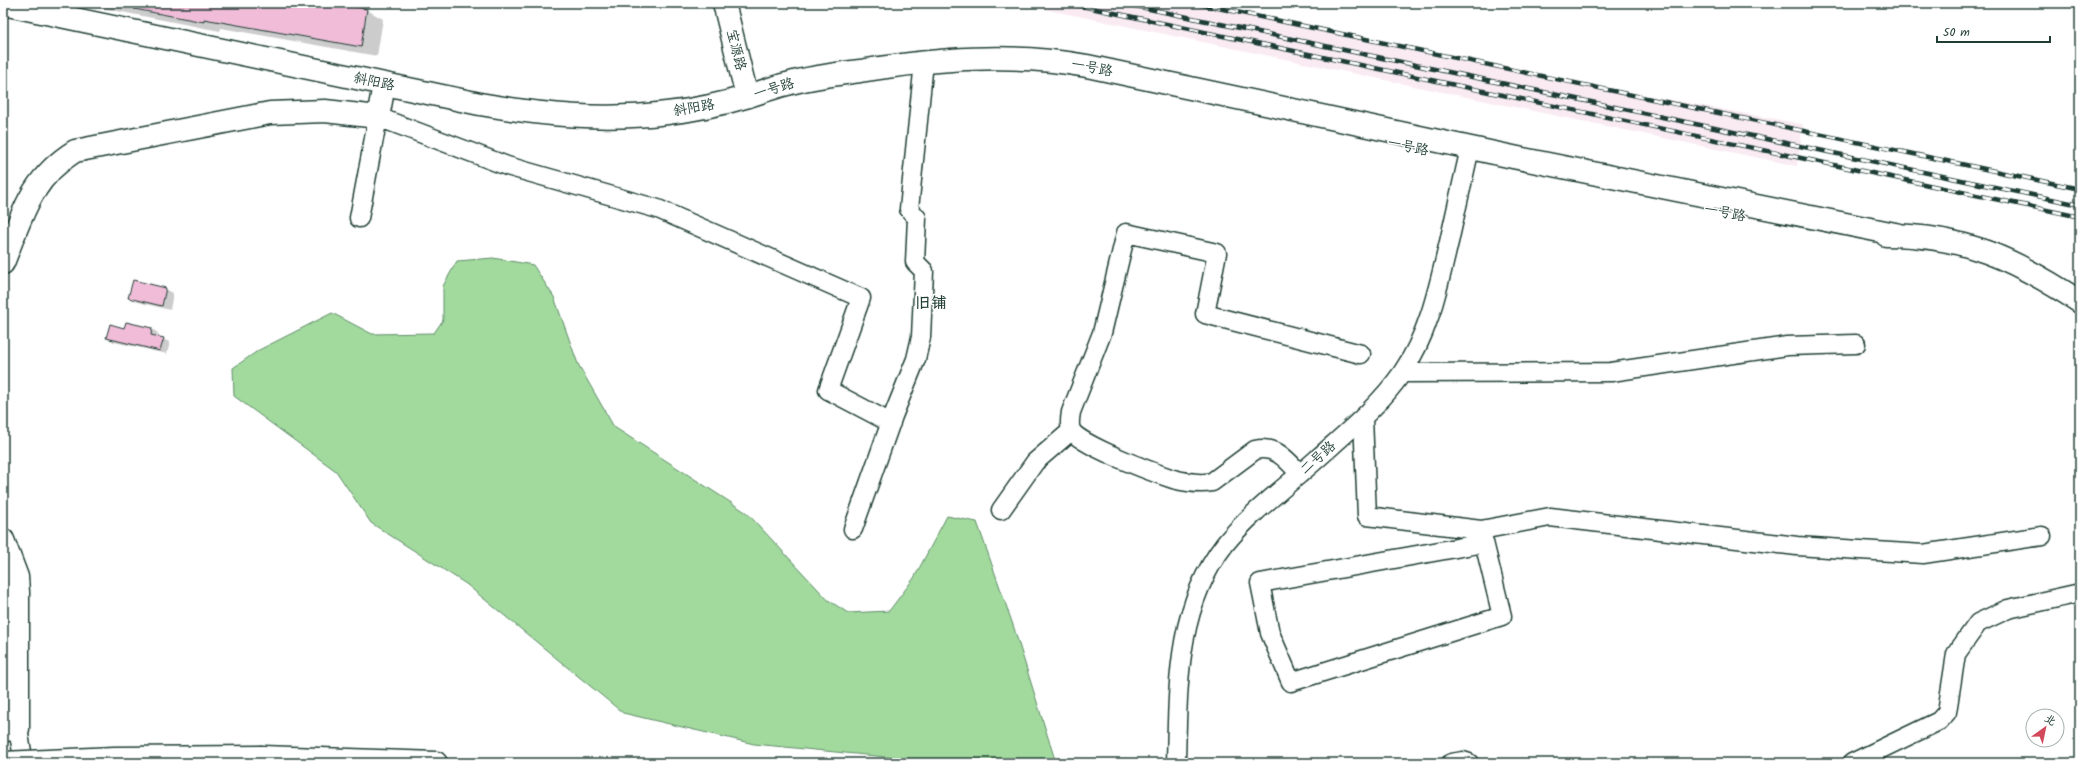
<svg xmlns="http://www.w3.org/2000/svg" width="2083" height="766" font-family="Kalam,'LXGW WenKai TC',sans-serif">
<style>
.built{fill:#faebf3}
.green{fill:#a2da9e;stroke:#608c69}
.shadow{fill:#0003}
.building{fill:#f0bcd8;stroke:#1f3d34}
.lines{fill:none;stroke-linecap:round;stroke-linejoin:round}
.minor-casing{stroke:#1f3d34;stroke-width:21}
.tertiary-casing{stroke:#1f3d34;stroke-width:25}
.primary-casing{stroke:#1f3d34;stroke-width:25}
.minor{stroke:#fff;stroke-width:18}
.tertiary{stroke:#fff;stroke-width:22}
.primary{stroke:#fff;stroke-width:22}
.rail-casing{stroke:#1f3d34;stroke-width:4.5}
.rail{stroke:#fff;stroke-width:3;stroke-dasharray:9;stroke-linecap:butt}
.primary-bridge-casing{stroke:#1f3d34;stroke-width:25;stroke-linecap:butt}
.primary-bridge{stroke:#fff;stroke-width:22}
.labels{text-anchor:middle;dominant-baseline:central;stroke-width:3;stroke-linejoin:round;paint-order:stroke}
.street-label{font-size:14px;fill:#1f3d34;stroke:#fff}
.quarter-label{font-size:16px;font-weight:bold;fill:#1f3d34;stroke:#fff}
</style>
<rect width="100%" height="100%" fill="#fff"/>
<filter id="ink" filterUnits="userSpaceOnUse"><feTurbulence type="fractalNoise" baseFrequency=".025" numOctaves="2"/><feDisplacementMap in="SourceGraphic" scale="8" xChannelSelector="R" yChannelSelector="G"/><feConvolveMatrix kernelMatrix="1 2 1 2 8 2 1 2 1" color-interpolation-filters="sRGB"/></filter>
<g filter="url(#ink)">
<path class="built" d="M1015,3H1206L1501,69L1803,124L1797,166Z"/>
<path class="green" d="M493,258L533,265L554,297L578,364L614,427L747,513L828,600L848,613L889,611L914,578L947,516L977,522L1013,625L1056,763H947L754,744L623,713L466,584L371,523L336,471L234,396L233,368L259,350L332,313L372,334L434,333L443,320V286L457,261Z"/>
<path class="shadow" d="M75,3H328L367,10L383,19L377,56L221,28L220,31Z
M165,289L173,293L170,310L138,302L130,297Z
M127,323L152,329L158,333L157,337L170,342L167,354L114,342L108,338L125,329Z
M3,533L14,589L3,590Z
M3,617L6,619L4,727H3Z"/>
<path class="building" d="M135,3H334L367,9L361,47L204,19V22L134,9Z
M133,280L166,288L162,306L128,298Z
M126,322L152,328L151,335L164,338L160,351L106,338L110,324L124,328Z"/>
<g class="lines">
<defs>
<path id="minor" d="M359,218L378,117L507,166L658,209L861,298L828,390L891,423
M1402,373L1611,372L1787,346L1856,344
M1363,418L1367,516L1481,530L1502,616L1291,682L1270,633L1260,583L1484,543
M1300,474C1287,460 1276,445 1255,450L1212,482C1199,485 1185,482 1173,479C1155,473 1079,445 1071,430C1069,425 1070,418 1071,412L1102,333L1126,233L1217,253L1205,314L1361,354
M1001,510L1035,462L1071,431
M853,529L893,416L916,359L921,337L924,271L915,262L917,218L909,209L924,62
M1481,530L1550,517L1797,546L1923,554L2042,536
M18,729L24,763
M1176,763C1178,687 1176,607 1225,544C1251,512 1286,487 1317,459C1347,432 1379,406 1402,373C1429,333 1438,288 1449,242C1456,211 1463,179 1470,148
M1451,763L1463,761L1469,763
M1852,763L1939,721L1947,712L1956,654L1978,623L2008,609L2080,593"/>
<path id="tertiary" d="M724,3L747,96
M3,4L480,104C543,115 604,121 667,113C695,110 722,104 749,96C761,92 774,87 787,84C810,77 836,74 860,71C935,59 1012,52 1087,66L1513,157L1900,235
M1886,235C1965,235 2016,260 2080,302
M3,263C22,216 30,179 75,151L270,113L325,111L378,117L384,85
M3,540L17,577L18,592V729L3,730"/>
<path id="primary" d="M262,757L436,763"/>
</defs>
<use href="#minor" class="minor-casing"/>
<use href="#tertiary" class="tertiary-casing"/>
<use href="#primary" class="primary-casing"/>
<use href="#minor" class="minor"/>
<use href="#tertiary" class="tertiary"/>
<use href="#primary" class="primary"/>
<defs>
<path id="rail" d="M1067,3L2080,217
M1121,3L2080,205
M1194,3L2080,189"/>
</defs>
<use href="#rail" class="rail-casing"/>
<use href="#rail" class="rail"/>
<defs>
<path id="primary-bridge" d="M3,763L114,758L262,757"/>
</defs>
<use href="#primary-bridge" class="primary-bridge-casing"/>
<use href="#primary-bridge" class="primary-bridge"/>
</g>
</g>
<g class="labels">
<g class="street-label">
<text transform="translate(736 50) rotate(76)">宝源路</text>
<text transform="translate(1092 68) rotate(11)">一号路</text>
<text transform="translate(374 82) rotate(12)">斜阳路</text>
<text transform="translate(774 89) rotate(-17)">一号路</text>
<text transform="translate(694 108) rotate(-10)">斜阳路</text>
<text transform="translate(1408 147) rotate(12)">一号路</text>
<text transform="translate(1725 213) rotate(11)">一号路</text>
<text transform="translate(1318 458) rotate(-42)">二号路</text>
</g>
<g class="quarter-label">
<text x="931" y="303">旧铺</text>
</g>
</g>
<rect width="2083" height="766" fill="none" stroke="#fff" stroke-width="16"/>
<rect x="8" y="8" width="2067" height="750" fill="none" stroke="#1f3d34" stroke-width="1.5" filter="url(#ink)"/>
<g transform="translate(2045 728) rotate(33)"><circle r="19" fill="#ffffff" stroke="#a5b1ae"/>
<path d="M0-3L7 15L0 10L-7 15Z" fill="#d1495b"/>
<text y="-6" font-size="11" font-weight="bold" text-anchor="middle" fill="#1f3d34">北</text>
</g>
<path d="M1937 36v6h113v-6" fill="none" stroke="#1f3d34" stroke-width="2"/>
<text x="1943" y="36" font-size="12" fill="#1f3d34" stroke="#ffffff" stroke-width="3" paint-order="stroke">50 m</text>
</svg>
